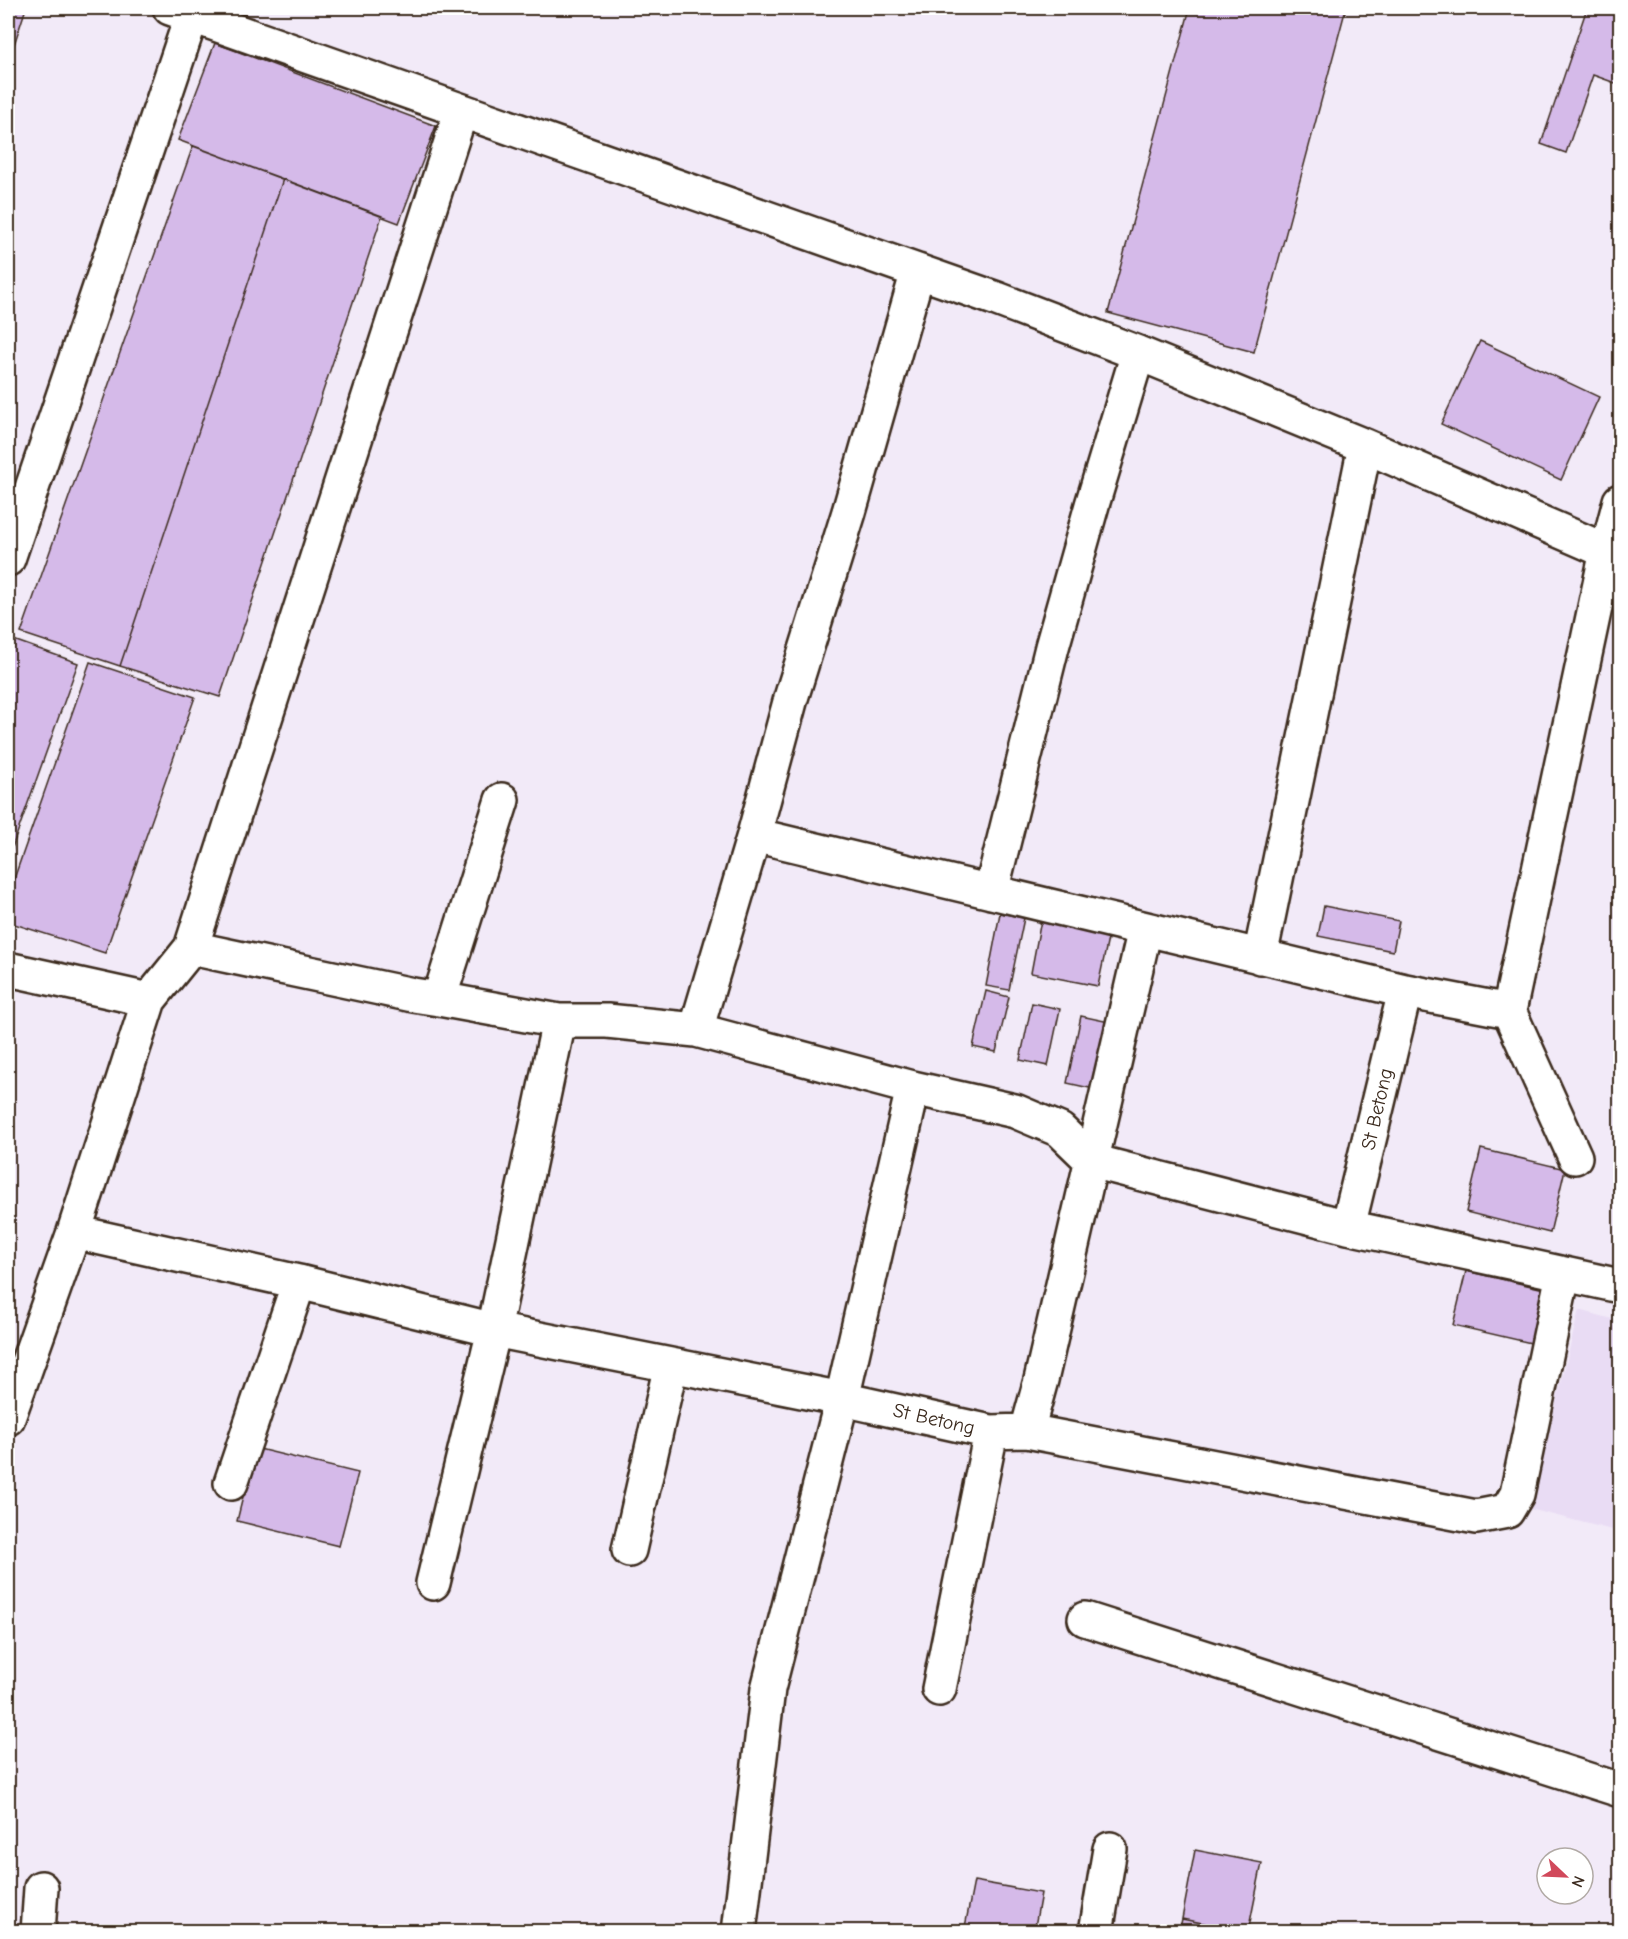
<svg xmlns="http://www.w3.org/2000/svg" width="1628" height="1939" font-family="'Comic Neue',sans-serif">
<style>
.built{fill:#e9dcf4}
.building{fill:#d5bae9;stroke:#3b2a1e;stroke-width:1.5}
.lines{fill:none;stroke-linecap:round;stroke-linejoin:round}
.minor-casing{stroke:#3b2a1e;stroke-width:38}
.minor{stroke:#fff;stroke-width:33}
.labels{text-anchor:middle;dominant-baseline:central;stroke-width:4.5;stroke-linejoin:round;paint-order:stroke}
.street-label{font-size:20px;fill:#3b2a1e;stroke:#fff}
</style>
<rect width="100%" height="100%" fill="#f2eaf8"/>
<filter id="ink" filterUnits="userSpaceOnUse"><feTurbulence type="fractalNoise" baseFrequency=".0167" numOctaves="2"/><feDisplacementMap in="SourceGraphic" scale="12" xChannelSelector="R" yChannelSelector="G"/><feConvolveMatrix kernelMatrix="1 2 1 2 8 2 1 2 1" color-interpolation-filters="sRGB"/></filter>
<g filter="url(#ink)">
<path class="built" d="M1579,1310L1620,1321V1532L1530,1509Z"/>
<path class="building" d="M8,8H26L8,63Z
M1190,8H1346L1254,352L1108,313Z
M1587,8H1620V78L1618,84L1593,75L1566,153L1541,144Z
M215,43L436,126L399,223L178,140Z
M193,146L283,179L120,666L21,633Z
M283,179L382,216L220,697L120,666Z
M1480,341L1599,397L1561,480L1441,424Z
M8,638L78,663L8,859Z
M90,662L195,697L105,953L8,922V896Z
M1324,906L1399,921L1393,951L1318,936Z
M1000,913L1024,918L1009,990L986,986Z
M1041,920L1109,934L1098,986L1031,973Z
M986,991L1009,997L996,1052L973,1047Z
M1032,1003L1060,1009L1048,1066L1020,1060Z
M1081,1016L1114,1023L1099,1090L1067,1083Z
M1481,1149L1565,1169L1550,1233L1466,1212Z
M1466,1271L1557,1292L1544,1346L1453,1325Z
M255,1448L358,1473L339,1546L237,1521Z
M1195,1850L1262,1863L1248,1932L1182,1919Z
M974,1881L1041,1893L1034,1932H964Z
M1182,1919L1245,1932H1179Z"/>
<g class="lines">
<defs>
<path id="minor" d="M170,8L997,299L1138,353L1365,446L1620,557
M8,559L192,15
M754,835L1405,991L1509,1011
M991,892L1052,647L1092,505L1138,353
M191,948L413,995L439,999L502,800
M1260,957L1365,446
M8,969L149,1000
M439,999L559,1021H607L696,1030L913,1088L1015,1111L1060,1130L1092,1161L1348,1227L1620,1286
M696,1030L754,835L791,698L849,512L918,271
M1575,1157L1509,1011L1607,551L1620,501
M1348,1227L1405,991
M74,1232L299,1282L494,1330L842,1399L991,1432L1027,1431L1476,1517L1507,1511L1517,1494L1563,1274
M8,1418L74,1232L149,1000L191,948L461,111
M1027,1431L1041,1380L1145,929
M231,1483L299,1282
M629,1550L671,1365
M433,1583L494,1330L559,1021
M1085,1619L1620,1790
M939,1689L991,1432
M38,1932L41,1888
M739,1932L768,1689L842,1399L913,1088
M1096,1932L1110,1849"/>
</defs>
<use href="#minor" class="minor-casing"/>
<use href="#minor" class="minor"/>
</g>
</g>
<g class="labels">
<g class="street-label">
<text transform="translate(1377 1109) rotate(-77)">St Betong</text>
<text transform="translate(934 1419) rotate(13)">St Betong</text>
</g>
</g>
<rect width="1628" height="1939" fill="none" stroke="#fff" stroke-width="30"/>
<rect x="15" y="15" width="1598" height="1909" fill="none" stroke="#3b2a1e" stroke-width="2" filter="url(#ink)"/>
<g transform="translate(1565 1876) rotate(113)"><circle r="28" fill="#ffffff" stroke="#b1aaa5" stroke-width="1.5"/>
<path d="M0-4.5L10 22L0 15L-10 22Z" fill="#d1495b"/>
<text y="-9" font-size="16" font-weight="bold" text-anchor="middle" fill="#3b2a1e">N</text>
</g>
</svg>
